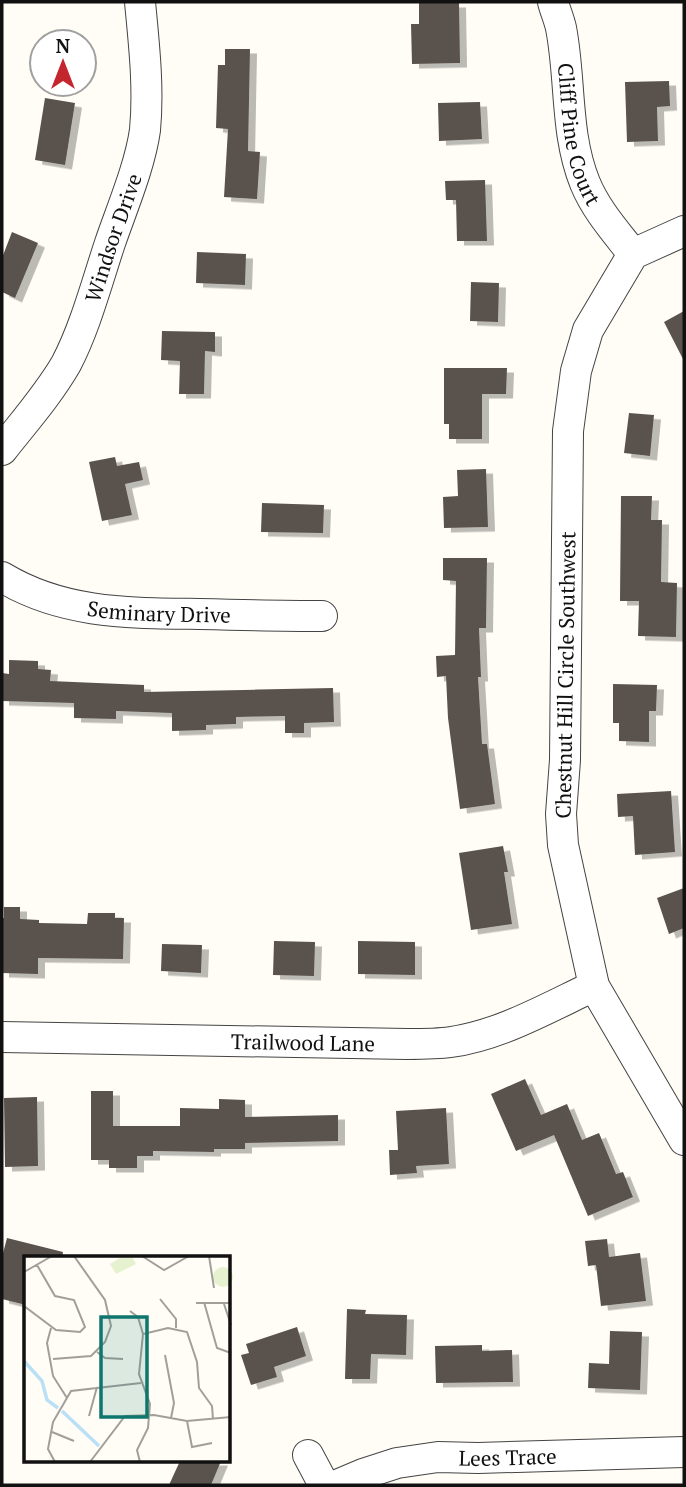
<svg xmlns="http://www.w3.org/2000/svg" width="686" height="1487" font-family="'PT Serif',serif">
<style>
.building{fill:#5a524d;filter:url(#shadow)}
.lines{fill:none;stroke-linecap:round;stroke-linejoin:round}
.minor-casing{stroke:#444;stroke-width:32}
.minor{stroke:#fff;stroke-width:30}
.labels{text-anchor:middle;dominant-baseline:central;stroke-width:7;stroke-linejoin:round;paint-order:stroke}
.street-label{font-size:21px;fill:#111;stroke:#fff}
.inset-river{fill:none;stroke:#b9e0f7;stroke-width:3.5}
.inset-road{fill:none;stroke:#a09f9a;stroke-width:2}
.view{fill:#0f766e;fill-opacity:0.15;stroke:#0f766e;stroke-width:3.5}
.inset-edge{fill:none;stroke:#111;stroke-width:3.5}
</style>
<defs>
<filter id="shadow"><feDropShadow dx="7" dy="4.5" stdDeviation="0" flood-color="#0004"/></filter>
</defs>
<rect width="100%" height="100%" fill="#fffdf5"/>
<path class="building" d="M419,3H459L460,63L412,64L411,24H419Z
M225,49H250L248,151L260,152L257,199L224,197L228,129L216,128L218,65H225Z
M669,81L670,106L657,107L658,141L627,142L625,82Z
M45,98L75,103L65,165L35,160Z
M480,102L482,139L439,141L438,103Z
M485,180L487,241H457L456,200H446L445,181Z
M12,232L38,243L15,298L2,292V258Z
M197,252L246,254L245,285L196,283Z
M471,282L499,283L498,322L470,321Z
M684,311V361L664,322Z
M162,331L215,332V352L205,351L204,394H179L180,361L161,360Z
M444,368H507L506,394H482V439H449V424H444Z
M629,413L654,415L650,456L624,453Z
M115,457L117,466L139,462L143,480L125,484L132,515L102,521L89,462Z
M486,469L488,527L444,528L443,497L458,496L457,470Z
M621,496H652L651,520H662L661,582L677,583L676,637L638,636L639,601H620Z
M262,503L324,505L323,533L261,532Z
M443,558H487L486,628H479L481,677H478L482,744H487L495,804L460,809L448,718L446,676L437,677L436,656L455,655L456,581L443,580Z
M9,660L38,661V669L51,670L50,681L144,685V692L333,688L334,722L304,723V733H285V716L236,717V724L206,725V730L172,731V713L116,711V719L74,718V703L2,701V673L9,674Z
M613,684L657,685L656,711H649V742L619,741V723H613Z
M671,791L675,852L635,855L633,816L618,817L617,794Z
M503,846L508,872H504L512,924L471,930L459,853Z
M684,888V928L669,934L657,898Z
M4,907H20V919L39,920V923L87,924L88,913H115V918H124L123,959L38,958V974L2,973V918H4Z
M274,941L315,942L314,976L273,975Z
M358,941L415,942V975L358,974Z
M162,944L202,945L201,973L161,971Z
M525,1079L541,1115L567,1104L582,1140L599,1133L616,1174L623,1172L633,1197L588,1216L554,1135L516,1151L491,1094Z
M91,1091H113V1126H180V1108L219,1109V1099L245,1100V1117L338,1115V1141L245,1143V1149H214V1152L153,1151V1156H137V1168H109V1160H91Z
M37,1097L38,1166L5,1167L4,1098Z
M446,1108L449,1164L416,1166L417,1173L390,1175L389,1150H398L396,1111Z
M7,1238L63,1252L62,1258H26V1305L2,1299V1257Z
M607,1239L609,1257L640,1253L646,1301L601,1306L596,1265L588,1266L585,1241Z
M347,1309L366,1310L365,1314L407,1315L406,1355L371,1354L370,1379H345Z
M297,1327L306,1356L274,1367L277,1377L251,1385L241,1355L249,1353L246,1344Z
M610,1331L642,1332L640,1390L588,1388L589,1363L609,1364Z
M482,1345V1351L512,1350L513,1382L436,1383L435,1346Z
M180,1461H221L211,1485H169Z"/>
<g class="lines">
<defs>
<g id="minor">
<path id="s1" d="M553,2C555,10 559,19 561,28C571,79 565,134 585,183C596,210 616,232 633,254"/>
<path d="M684,231L633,254L588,330L576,371L568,431L565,760L561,814L563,845L594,986L684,1140"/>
<path id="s2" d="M2,450C24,422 48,395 66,364C85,328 97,282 110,243C122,208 140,166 145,130C149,88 144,44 140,2"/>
<path id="s3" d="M2,577C63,614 129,613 199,614C240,615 281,616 322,616"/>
<path id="s4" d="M2,1037L407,1044C422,1044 437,1044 451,1042C501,1035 549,1007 594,986"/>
<path d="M308,1455L324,1485"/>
<path id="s5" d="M337,1485L363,1474L397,1463L438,1457L478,1458L684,1452"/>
</g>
</defs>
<use href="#minor" class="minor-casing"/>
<use href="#minor" class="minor"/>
</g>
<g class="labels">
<g class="street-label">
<text stroke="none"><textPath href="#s1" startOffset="135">Cliff Pine Court</textPath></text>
<text stroke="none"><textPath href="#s2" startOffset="242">Windsor Drive</textPath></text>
<text stroke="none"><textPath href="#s3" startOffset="163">Seminary Drive</textPath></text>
<text transform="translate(565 675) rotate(-89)">Chestnut Hill Circle Southwest</text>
<text stroke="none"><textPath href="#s4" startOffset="301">Trailwood Lane</textPath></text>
<text stroke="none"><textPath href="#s5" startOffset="175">Lees Trace</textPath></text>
</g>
</g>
<g transform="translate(24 1256)">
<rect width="206" height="206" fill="#fffdf5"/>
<path d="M99,0H108L112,8L92,18L86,8ZM189 21a10 10 0 1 1 20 0a10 10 0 1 1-20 0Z" fill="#e6f2cf"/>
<path class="inset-river" d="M0,105L18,125L23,144L34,152M38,155L75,190"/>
<path class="inset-road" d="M118,0L140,14L165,0M185,0L190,32M0,16L28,0M136,43L152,63V72M180,46L193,92L207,97M172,47H207M200,48L207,69M0,50L32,74L56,76L61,71L50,44L31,40L13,9M106,55L114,61L119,78M27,72L23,87L29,120L43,142M73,96L81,102L99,103M141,99L150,147L147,162M29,103L67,100L81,86L87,70L81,44L50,0M65,160L73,131M163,165L168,191L188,187M28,176L50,185M31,206L24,193L29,166L47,135L117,127M66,206L101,160L130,159L163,165L207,161M116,206L113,194L124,172L126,148L115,118L119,78L144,72L163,76L173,106L175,132L188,150L189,163"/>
<path class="view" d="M77,61H123V161H77Z"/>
<rect width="206" height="206" class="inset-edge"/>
</g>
<rect width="686" height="1487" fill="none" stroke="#111111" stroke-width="7"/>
<g transform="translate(63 63)"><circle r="33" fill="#ffffff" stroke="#a0a0a0" stroke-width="2"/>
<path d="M0-5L12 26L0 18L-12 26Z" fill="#c4262e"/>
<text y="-10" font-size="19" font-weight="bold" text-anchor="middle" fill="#111111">N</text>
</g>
</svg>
